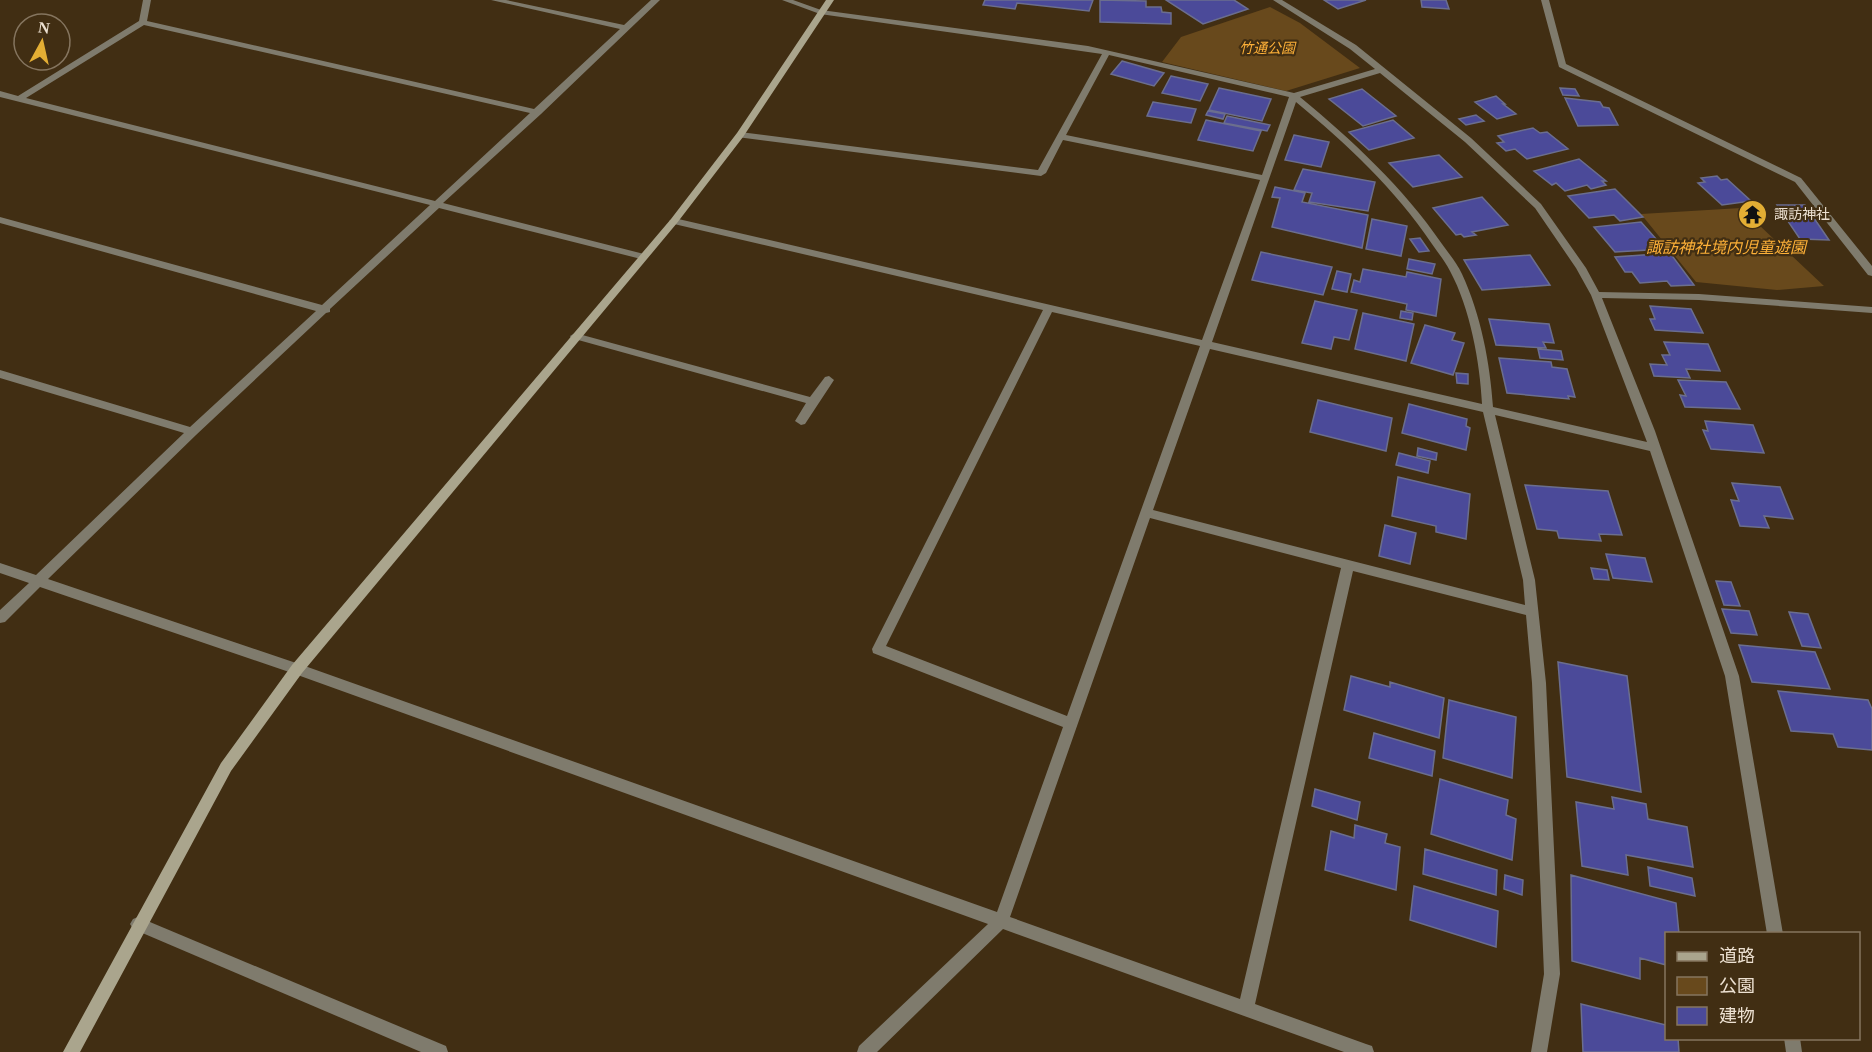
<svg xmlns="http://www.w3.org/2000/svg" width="1872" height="1052" font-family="'Times New Roman','Noto Sans JP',serif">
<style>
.green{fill:#68491c}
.building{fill:#4b4a99;stroke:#6b6e8e;stroke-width:1.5}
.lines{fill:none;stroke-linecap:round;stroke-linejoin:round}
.lane{fill:#7f7b6d;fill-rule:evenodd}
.street{fill:#7f7b6d;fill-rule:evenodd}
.secondary{fill:#aaa58d;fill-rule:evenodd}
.labels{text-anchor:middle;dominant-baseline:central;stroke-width:4.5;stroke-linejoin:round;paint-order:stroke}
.far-park-label{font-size:14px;font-style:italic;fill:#fdb038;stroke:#412e13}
.far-poi-label{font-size:14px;fill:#ece0d1;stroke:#412e13;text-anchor:start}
.park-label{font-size:16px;font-style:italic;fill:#fdb038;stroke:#412e13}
</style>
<rect width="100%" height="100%" fill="#412e13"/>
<path class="green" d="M1270,7L1300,23L1360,68L1286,91L1162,62L1181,37Z
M1741,208L1824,286L1777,290L1696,282L1641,214Z"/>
<path class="building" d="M985,0H1093L1089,11L1017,3L1015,9L983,5Z
M1100,0L1146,1V7H1161L1162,12L1171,13V24L1100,22Z
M1166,0H1234L1248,9L1203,24Z
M1324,0H1366L1338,9Z
M1421,0H1446L1449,9L1422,7Z
M1122,61L1164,73L1154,86L1111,74Z
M1171,76L1208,84L1200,101L1162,93Z
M1219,88L1271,99L1262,121L1209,110Z
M1560,88L1575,89L1579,96L1563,95Z
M1362,89L1396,116L1363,126L1329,99Z
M1496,96L1505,104H1503L1516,114L1497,119L1475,102Z
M1565,98L1600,102L1603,107L1609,108L1618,125L1578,126Z
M1153,102L1196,109L1191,123L1147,116Z
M1208,111L1225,114L1223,119L1206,115Z
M1476,115L1484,121L1466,125L1459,119Z
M1227,116L1270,125L1267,131L1224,123Z
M1206,120L1261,131L1253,151L1198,140Z
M1393,120L1414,138L1369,150L1349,132Z
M1533,128L1540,133L1547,132L1568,149L1527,159L1515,149L1506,151L1497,143L1504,142L1498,136Z
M1294,135L1329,142L1321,167L1285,160Z
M1439,155L1462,177L1413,187L1389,163Z
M1579,159L1606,181H1602L1606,185L1591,189L1587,185L1565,191L1556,183L1552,185L1534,171Z
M1303,169L1375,182L1368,211L1309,202L1312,193L1294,190Z
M1717,176L1721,180L1727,179L1751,201L1722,205L1698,183L1705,182L1701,178Z
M1275,187L1305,193L1302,202L1368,215L1362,248L1272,227L1280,198L1272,197Z
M1615,189L1643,217L1620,221L1614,215L1589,218L1568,196Z
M1482,197L1508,225L1472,232L1476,235L1464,237L1461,234L1456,235L1433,208Z
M1777,205H1805L1829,240L1800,239Z
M1372,219L1407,226L1401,256L1366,249Z
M1641,222L1665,249L1615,252L1594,227Z
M1420,238L1429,251L1419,252L1410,239Z
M1261,252L1332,267L1323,295L1252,280Z
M1670,253L1694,285L1671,286L1667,281L1640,283L1632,272H1625L1615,257Z
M1530,255L1550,285L1482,290L1464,260Z
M1409,259L1435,264L1432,274L1407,269Z
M1363,269L1406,277L1407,272L1441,279L1436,316L1406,310L1407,304L1351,292L1354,280L1360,282Z
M1337,271L1351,274L1347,292L1332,289Z
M1315,301L1357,310L1349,340L1334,337L1331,349L1302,343Z
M1650,306L1691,309L1703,333L1655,330L1650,319H1655Z
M1401,311L1413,313L1412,320L1400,318Z
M1363,313L1414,324L1406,361L1355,349Z
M1489,319L1549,324L1554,343L1543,342L1546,348L1496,345Z
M1425,325L1455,333L1452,340L1464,343L1453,375L1411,363Z
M1664,342L1708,344L1720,371L1686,369L1690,378L1654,376L1650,364L1667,365L1662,355H1670Z
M1538,349L1561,351L1563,360L1540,358Z
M1499,358L1551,362L1552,367L1567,369L1575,397L1568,396L1569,399L1507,393Z
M1456,373L1468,374V384L1457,383Z
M1678,380L1726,382L1740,409L1685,407L1680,395L1686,396Z
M1318,400L1392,418L1386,451L1310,432Z
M1409,404L1467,419L1466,426L1470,428L1466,450L1402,433Z
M1705,421L1753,425L1764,453L1711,449L1703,430L1708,431Z
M1418,448L1437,453L1436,460L1417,456Z
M1399,453L1430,461L1428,473L1396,465Z
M1398,477L1470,494L1466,539L1436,532V526L1392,516Z
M1732,483L1780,487L1793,519L1764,516L1769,528L1740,526L1731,500L1739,501Z
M1525,485L1608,491L1622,535L1599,534L1601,541L1559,538L1557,531L1537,529Z
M1385,525L1416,533L1410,564L1379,556Z
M1606,554L1645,558L1652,582L1613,578Z
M1591,568L1607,570L1609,580L1594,579Z
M1716,581L1731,582L1740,606L1724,605Z
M1722,609L1749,611L1757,635L1731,633Z
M1789,612L1808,614L1821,648L1802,646Z
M1739,645L1815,652L1830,689L1752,682Z
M1558,662L1627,676L1641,792L1567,777Z
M1351,676L1390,687V682L1444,698L1439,738L1344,710Z
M1778,691L1868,700L1872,709V750L1838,747L1833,734L1791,731Z
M1449,700L1516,717L1512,778L1443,758Z
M1374,733L1435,751L1432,776L1369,758Z
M1440,779L1508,800L1506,815L1516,819L1512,860L1431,834Z
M1315,789L1360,802L1357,820L1312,806Z
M1612,797L1646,804L1648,819L1687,827L1693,867L1626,855L1628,875L1582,866L1576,802L1614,809Z
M1355,825L1387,834L1385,843L1400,847L1396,890L1325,870L1331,831L1354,838Z
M1425,849L1497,870L1496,895L1423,874Z
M1648,867L1692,878L1695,896L1650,886Z
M1505,875L1523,880L1522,895L1504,889Z
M1571,875L1676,903L1679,934L1665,933L1666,965L1640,958V979L1572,961Z
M1414,886L1498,911L1496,947L1410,920Z
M1581,1004L1666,1025V1038H1678L1679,1052H1583Z"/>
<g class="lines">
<path class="lane" d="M138,917L446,1046L448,1052H421L133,929L130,924L133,919Z"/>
<path class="street" d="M143,0H151L147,21L534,109L620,29L491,0H506L624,25L651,0H660L541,114L443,203L644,254L646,256L641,259L439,208L330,309V312L326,313L196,435L48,579L302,665L997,912L1063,727L873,653L872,649L1043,310L674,224L669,221L674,218L1202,340L1260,180L1063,140L1046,173L1041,176L737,137L736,135L740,132L1038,170L1102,54L820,14L782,0H793L821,10L1088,46L1294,93L1375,69L1350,49L1273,0H1282L1356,45L1471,138L1541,204L1586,268L1599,292L1699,294L1872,307V313L1699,300L1602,298L1655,431L1739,676L1783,934H1767L1725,676L1650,451L1495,415L1535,580L1546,683L1560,974L1547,1052H1531L1544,974L1532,683L1526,615L1353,571L1255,1004L1366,1044L1372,1046L1374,1052H1344L1003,929L877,1052H857L859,1046L988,924L292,673L40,587L5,622L0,623V610L29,583L0,573V563L36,575L184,433L0,378V370L190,427L316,311L0,223V217L322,305L430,205L0,97V91L18,96L139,21ZM144,25L530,113L435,201L26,98ZM1109,55L1289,97L1262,175L1066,135ZM1380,73L1465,142L1535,208L1576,268L1591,295L1647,442L1493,407C1490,363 1481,315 1462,274C1457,263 1449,254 1442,244C1403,187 1353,141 1300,97ZM1296,102C1347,144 1395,189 1432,244C1438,253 1445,261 1450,271C1470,308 1480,362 1482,404L1212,342ZM1052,312L1200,346L1067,716L886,646ZM1210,349L1483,412L1523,580L1525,605L1153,510ZM1150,518L1341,568L1240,999L1010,917Z
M1541,0H1549L1566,64L1801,178L1872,266V276L1868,275L1795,182L1559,67Z
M575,333L810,397L825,377L829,376L834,380L805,424L801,425L795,421L806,403L571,338L570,336Z
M1784,1038H1800L1802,1052H1786Z"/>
<path class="secondary" d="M826,0H834L743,137L677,223L302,673L231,771L80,1052H63L221,763L292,665L671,219L737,133Z"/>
</g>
<defs>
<symbol id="temple-disc" viewBox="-11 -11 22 22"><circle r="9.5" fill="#e3ae34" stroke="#412e13"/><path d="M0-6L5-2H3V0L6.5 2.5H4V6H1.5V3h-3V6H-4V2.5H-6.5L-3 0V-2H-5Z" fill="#111"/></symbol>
</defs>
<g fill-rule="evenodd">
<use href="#temple-disc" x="1736" y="198" width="33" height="33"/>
</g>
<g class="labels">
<g class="far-park-label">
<text x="1267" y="48">竹通公園</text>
</g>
<g class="far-poi-label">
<text x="1774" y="214">諏訪神社</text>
</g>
<g class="park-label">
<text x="1726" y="247">諏訪神社境内児童遊園</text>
</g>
</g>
<rect x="1665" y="932" width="195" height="108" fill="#412e13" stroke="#85755f" stroke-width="1.5"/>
<rect x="1677" y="952" width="30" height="9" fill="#aaa58d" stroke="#85755f" stroke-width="1.5"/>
<text x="1719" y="962" font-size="18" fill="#ece0d1">道路</text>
<rect x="1677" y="977" width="30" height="18" fill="#68491c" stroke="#85755f" stroke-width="1.5"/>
<text x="1719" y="992" font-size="18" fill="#ece0d1">公園</text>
<rect x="1677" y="1007" width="30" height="18" fill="#4b4a99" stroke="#85755f" stroke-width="1.5"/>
<text x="1719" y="1022" font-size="18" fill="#ece0d1">建物</text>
<g transform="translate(42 42) rotate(8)"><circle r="28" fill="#412e13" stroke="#85755f" stroke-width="1.5"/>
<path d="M0-4.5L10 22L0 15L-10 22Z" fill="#e3ae34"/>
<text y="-9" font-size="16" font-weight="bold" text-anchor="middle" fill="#ece0d1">N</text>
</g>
</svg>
